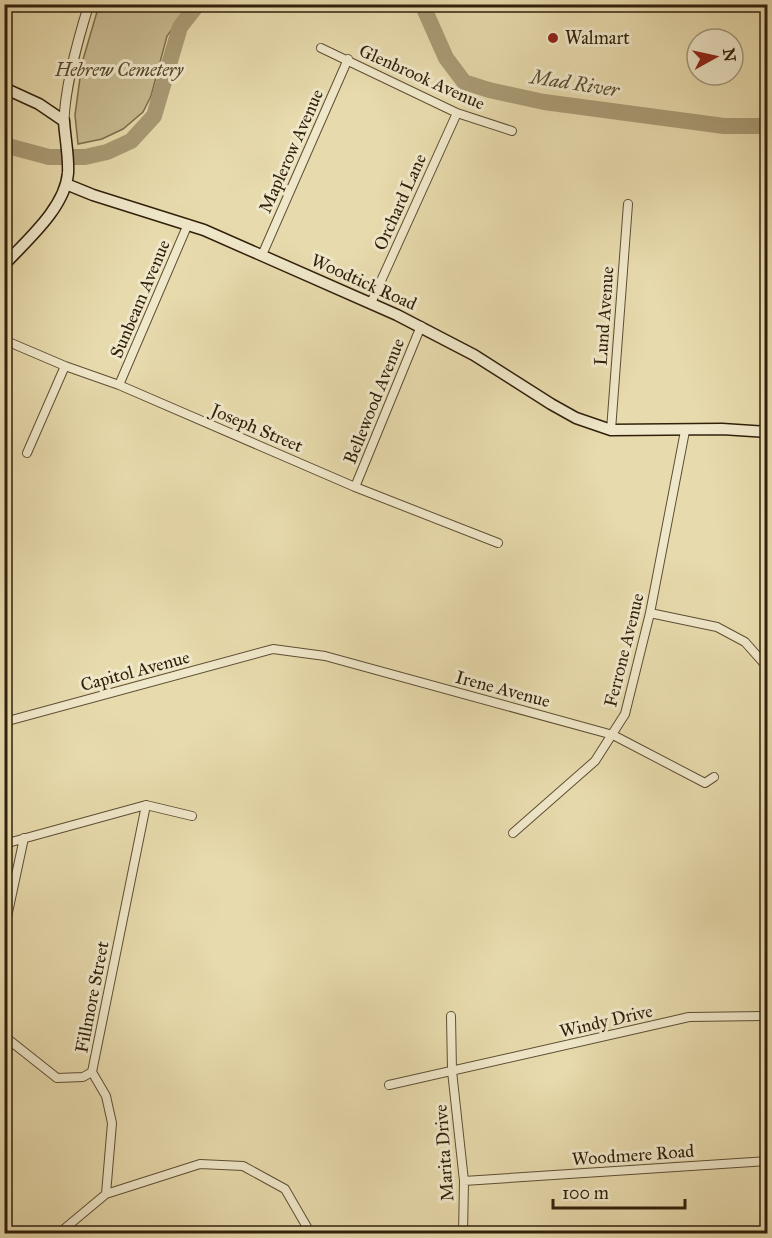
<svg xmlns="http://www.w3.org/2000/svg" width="772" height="1238" font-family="'IM FELL Great Primer',serif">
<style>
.green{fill:#c8ba91;stroke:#7c6d4e;stroke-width:1.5}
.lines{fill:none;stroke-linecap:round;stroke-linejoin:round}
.river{stroke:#a99b75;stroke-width:16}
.minor-casing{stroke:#5e4e33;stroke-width:10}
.tertiary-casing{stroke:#5e4e33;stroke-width:11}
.secondary-casing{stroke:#31200b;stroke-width:13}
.minor{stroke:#efe7c9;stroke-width:8}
.tertiary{stroke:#efe7c9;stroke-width:9}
.secondary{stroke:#efe7c9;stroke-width:10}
.poi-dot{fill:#8f2418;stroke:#efe7c9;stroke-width:2}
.labels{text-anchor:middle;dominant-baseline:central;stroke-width:6;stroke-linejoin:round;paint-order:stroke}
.poi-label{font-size:18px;fill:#31200b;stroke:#efe7c9;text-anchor:start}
.park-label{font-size:18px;font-style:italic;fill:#57462c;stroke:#efe7c9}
.street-label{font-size:18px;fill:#31200b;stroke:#efe7c9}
.water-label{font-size:20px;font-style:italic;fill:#5b4b30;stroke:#efe7c9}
</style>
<rect width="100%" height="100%" fill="#e7daac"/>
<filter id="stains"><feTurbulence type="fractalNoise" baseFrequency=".00333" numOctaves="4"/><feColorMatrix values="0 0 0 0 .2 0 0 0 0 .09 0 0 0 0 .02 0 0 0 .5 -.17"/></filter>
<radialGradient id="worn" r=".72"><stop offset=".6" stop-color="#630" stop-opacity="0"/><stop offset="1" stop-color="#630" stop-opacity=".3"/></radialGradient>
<path class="green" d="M99,5H190L167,36L151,96L143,112L123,129L102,139L78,144L75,115L82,63Z"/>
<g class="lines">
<path class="river" d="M422,4L446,58L464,82L489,90L544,102L724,126H768
M4,145L49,157H85L107,152L131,141L154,116L180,27L198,4"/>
<defs>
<path id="minor" d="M321,48L457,113L512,131
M262,255L348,59
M371,303L457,113
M4,340L65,366L119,385L355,487L498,543
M119,385L188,224
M611,430L628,204
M27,453L65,366
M355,487L421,326
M650,613L717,627L745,642L768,668
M4,722L273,649L325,656L613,735L705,783L714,777
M513,833L595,761L625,714L650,613L685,431
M4,844L146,805L192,816
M4,931L24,838
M451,1016L452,1071L464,1181L463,1234
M4,1036L57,1078L83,1077L92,1072
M389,1085L689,1017L768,1016
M464,1181L768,1161
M106,1194L112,1123L106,1096L92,1072L146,805
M58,1234L106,1194L200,1164L243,1166L285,1189L311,1234"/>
<path id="tertiary" d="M64,121C65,88 79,36 89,4"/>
<path id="secondary" d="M4,88L39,104L64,121C65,138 69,156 68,173C65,208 27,240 4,265
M66,184L93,195L204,230L397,315L474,355L551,404L576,418L611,430L722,429L768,432"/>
</defs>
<use href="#minor" class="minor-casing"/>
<use href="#tertiary" class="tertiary-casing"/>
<use href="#secondary" class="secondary-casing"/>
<use href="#minor" class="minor"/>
<use href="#tertiary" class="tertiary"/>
<use href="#secondary" class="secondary"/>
</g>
<circle class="poi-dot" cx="553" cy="38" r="6"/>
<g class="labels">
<g class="poi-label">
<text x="565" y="38">Walmart</text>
</g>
<g class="park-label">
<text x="119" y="70">Hebrew Cemetery</text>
</g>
<g class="street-label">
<text transform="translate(422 77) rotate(24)">Glenbrook Avenue</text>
<text transform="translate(291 151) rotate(-66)">Maplerow Avenue</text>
<text transform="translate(400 202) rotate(-66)">Orchard Lane</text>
<text transform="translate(364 282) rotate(24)">Woodtick Road</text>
<text transform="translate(140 299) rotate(-67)">Sunbeam Avenue</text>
<text transform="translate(604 316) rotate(-86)">Lund Avenue</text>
<text transform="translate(374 401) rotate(-68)">Bellewood Avenue</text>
<text transform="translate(257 428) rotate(23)">Joseph Street</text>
<text transform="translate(624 650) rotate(-76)">Ferrone Avenue</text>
<text transform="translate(135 671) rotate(-15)">Capitol Avenue</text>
<text transform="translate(503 689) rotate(15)">Irene Avenue</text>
<text transform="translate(92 997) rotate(-79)">Fillmore Street</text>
<text transform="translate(606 1021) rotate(-13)">Windy Drive</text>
<text transform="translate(444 1153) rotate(-94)">Marita Drive</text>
<text transform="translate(633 1155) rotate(-4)">Woodmere Road</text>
</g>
<g class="water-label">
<text transform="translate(575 83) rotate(9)">Mad River</text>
</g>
</g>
<rect width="772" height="1238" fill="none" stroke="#e7daac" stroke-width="24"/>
<rect x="6" y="6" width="760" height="1226" fill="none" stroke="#31200b" stroke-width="3"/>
<rect x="12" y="12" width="748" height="1214" fill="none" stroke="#31200b" stroke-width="1.5"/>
<g transform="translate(715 57) rotate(82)"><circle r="28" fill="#efe7c9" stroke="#a3977d" stroke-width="1.5"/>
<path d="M0-4.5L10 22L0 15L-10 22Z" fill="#8f2418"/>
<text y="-9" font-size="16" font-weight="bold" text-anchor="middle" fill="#31200b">N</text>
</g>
<path d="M553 1199v9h132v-9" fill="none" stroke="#31200b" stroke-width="3"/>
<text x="562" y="1199" font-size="18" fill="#31200b" stroke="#efe7c9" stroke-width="4.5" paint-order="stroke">100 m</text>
<rect width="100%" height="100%" filter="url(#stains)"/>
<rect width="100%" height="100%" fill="url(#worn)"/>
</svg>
